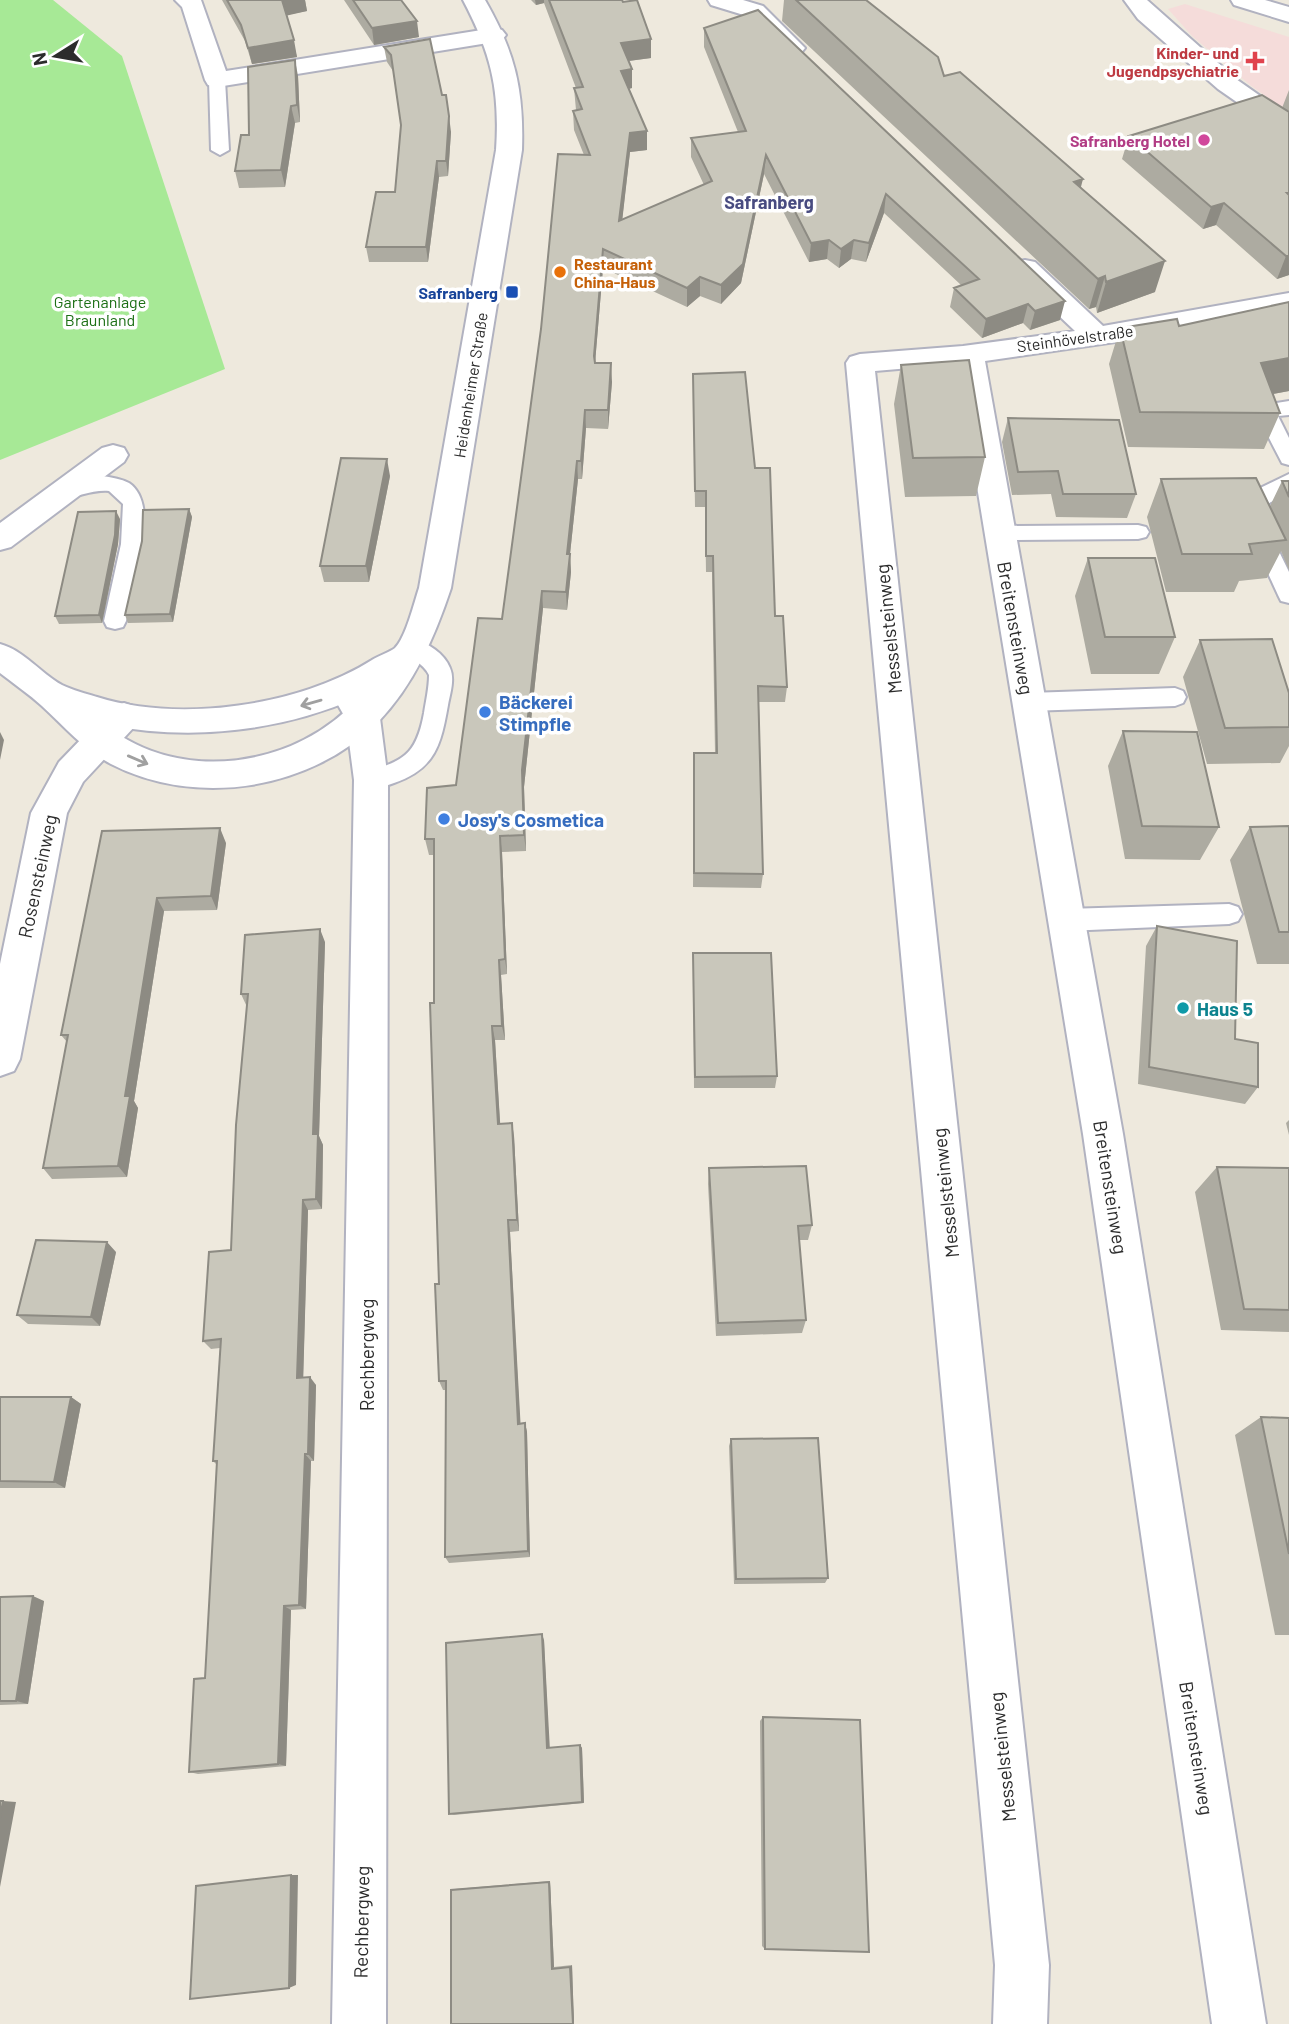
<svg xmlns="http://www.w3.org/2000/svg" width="1289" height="2024" font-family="Barlow,sans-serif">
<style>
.medical{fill:#f5dcda}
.green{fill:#a7e996}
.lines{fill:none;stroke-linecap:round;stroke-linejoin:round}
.service-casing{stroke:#b1b2c0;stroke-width:4}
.minor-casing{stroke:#b1b2c0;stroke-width:4}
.secondary-casing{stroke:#b1b2c0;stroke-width:4}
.service{fill:#fff;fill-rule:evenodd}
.minor{fill:#fff;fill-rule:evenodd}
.secondary{fill:#fff;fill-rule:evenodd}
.wall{fill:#adaba1}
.shaded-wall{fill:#8d8b83}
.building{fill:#c9c7bb;stroke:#8d8b83;stroke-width:2}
.oneway{stroke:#a0a0a0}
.health-dot{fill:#e0444e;stroke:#fff;stroke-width:2.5}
.hotel-dot{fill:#d1479c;stroke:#fff;stroke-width:2.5}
.food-dot{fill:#e8710a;stroke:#fff;stroke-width:2.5}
.transit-dot{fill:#1a4fb4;stroke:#fff;stroke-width:2.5}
.shop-dot{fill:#3f7fe0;stroke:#fff;stroke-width:2.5}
.culture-dot{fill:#0f9aa8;stroke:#fff;stroke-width:2.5}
.labels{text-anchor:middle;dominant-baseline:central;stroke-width:7;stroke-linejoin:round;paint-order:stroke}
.far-health-label{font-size:16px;font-weight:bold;fill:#be3a42;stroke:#fff;text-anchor:end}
.far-hotel-label{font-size:16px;font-weight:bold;fill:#b23c85;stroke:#fff;text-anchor:end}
.far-food-label{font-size:16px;font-weight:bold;fill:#c56008;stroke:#fff;text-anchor:start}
.far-transit-label{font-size:16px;font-weight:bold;fill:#164399;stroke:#fff;text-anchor:end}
.far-park-label{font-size:16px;fill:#1c6f15;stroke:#fff}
.far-street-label{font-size:16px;fill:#2c2c2c;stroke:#fff}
.far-neighbourhood-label{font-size:18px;font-weight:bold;fill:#484b80;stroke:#fff}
.street-label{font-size:19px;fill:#2c2c2c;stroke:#fff}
.shop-label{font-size:19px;font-weight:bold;fill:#366cbe;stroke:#fff;text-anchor:start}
.culture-label{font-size:19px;font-weight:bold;fill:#0d838f;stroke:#fff;text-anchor:start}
</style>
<rect width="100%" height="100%" fill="#eee9dd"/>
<path class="medical" d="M1185,4L1289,37V113L1250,85L1192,36L1168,9Z"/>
<path class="green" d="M0,0H53L122,56L225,369L0,460Z"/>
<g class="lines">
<defs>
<path id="service" d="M217,75L225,80L229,150L220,155L211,150L209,80Z
M1289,401V415L1278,416L1289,438V465L1282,463L1255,411L1258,406Z
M1289,474V490L1259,510L1289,572V603L1281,601L1278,595L1238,508L1256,490Z
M102,476C111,477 121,479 129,483C162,505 133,590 126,621L123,627L115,629L107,627L104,621L121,544L123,504L109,491C90,489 71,501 56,497L53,492C61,479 88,477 102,476Z
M1138,525L1146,527L1149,532L1146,537L1138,539L1000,540L992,538L989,533L992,528L1000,526Z
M413,639C428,643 444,653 450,668C455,679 450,694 448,705C441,745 435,769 394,783C383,787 373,790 363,787L359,780L363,773C402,761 416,757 424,713C426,700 429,688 429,675C423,662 408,659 402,647L405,641Z
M1175,688L1183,691L1186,697L1183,703L1175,706L1029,711L1021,708L1017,702L1021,696L1029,693Z
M1229,904L1238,907L1242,914L1238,921L1229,924L1066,931L1057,927L1053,920L1057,913L1066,909Z"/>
<path id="minor" d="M175,0H201L226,71L494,28L502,30L506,35L502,40L494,42L217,87L208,85L205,80L182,7Z
M708,0H743L763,6L805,48L801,53H785L747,16L711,5Z
M1124,0H1147L1236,79L1289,116V134L1280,132L1218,89L1138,19Z
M1025,260L1035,262L1103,326L1289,293V311L1129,340L985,361L1123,1134L1266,2024H1212L1083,1134L957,364L875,371L1049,1965L1047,2024H993L995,1965L846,363L850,357L860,354L963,346L1075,331L1015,274L1011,268L1015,262Z
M113,445L124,448L128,455L124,462L11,547L0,550V523L102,448Z
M347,678L359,682L380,718L388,780L386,2024H332L354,780L346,719L330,691L335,682Z
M124,703L136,707L141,716L136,725L83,782L67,813L20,1059L14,1071L0,1076V964L31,813L59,762L112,707Z"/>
<path id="secondary" d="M463,0H485C515,52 524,90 522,150L451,588C435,636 414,685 378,722C310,790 196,808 111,764C84,750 64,726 42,706C29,694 14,684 0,673V644C25,651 40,673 62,685C72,690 87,694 97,697C180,723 299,706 372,660C378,656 390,652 395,648C406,637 414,603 419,588L496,150C500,90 491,53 463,0ZM359,697C298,768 179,785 106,725C192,741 279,732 359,697Z
M1231,0H1265L1289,7V22L1234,5Z"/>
</defs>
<use href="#service" class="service-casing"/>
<use href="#minor" class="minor-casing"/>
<use href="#secondary" class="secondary-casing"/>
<use href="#service" class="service"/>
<use href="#minor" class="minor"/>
<use href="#secondary" class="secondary"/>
</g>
<path class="wall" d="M222,0H305L307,11L286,15L297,57L252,64L245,41Z
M344,0H401L419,37L374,45Z
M531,0H622L651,58L628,61L632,88L629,89L647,131V150L630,152L622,220L704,185L691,157V138L738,132L704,47V28L1060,320L1030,330L1023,323L982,338L950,307L954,288L961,285L884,213L866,262L851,259L839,268L827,259L809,262L764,174L741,283L721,304L700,296L687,307L603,268L595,363L612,382L608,429L586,428L582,479H578L570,554L571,572L567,610L543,608L524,787L526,851L502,852L507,974L501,975L505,1040H495L500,1124L514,1136L519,1231L510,1232L520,1424L525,1423L527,1432L530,1557L449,1563L445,1557L446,1390H443L439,1381V1284L434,1003V855H429L425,839L456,785L502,619L584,155L574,130L573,111L576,110L574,88H576L544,3L536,5Z
M784,0H866L944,76L1081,187L1155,292L1097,313L1096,307L1089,309L782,21Z
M384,47L451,132L448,176L439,177L428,262H369L366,247L395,192L401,125L393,71L387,62Z
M298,76L300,122L295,123L285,187L239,188L235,171Z
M1289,90V275L1277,279L1216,225L1203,229L1122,159L1129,136L1282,108Z
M1289,302V391L1273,394L1280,413L1264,449L1128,447L1109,364L1120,328L1179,326Z
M901,365L985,457L976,496L905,497L894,404Z
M693,374L755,468L775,616L787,687L785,702H759L763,874L761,888L693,887L694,753H715L712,572H706L705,507H695Z
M1008,418L1136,494L1127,518L1056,517L1051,494L1012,495L1002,442Z
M390,476L369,582H324L320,566Z
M1161,479L1270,506L1282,481H1289V570L1281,551L1267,578L1239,581L1234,592H1166L1147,517Z
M189,509L192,517L173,622L128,623L125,615L142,541Z
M120,519L118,544L102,623L59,624L55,616Z
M1088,558L1175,637L1159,674H1091L1075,596Z
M1200,640L1289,693V746L1280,763L1207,764L1183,677Z
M1123,731L1219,827L1200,860L1125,859L1108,766Z
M1289,826V964H1257L1230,860L1250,827Z
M102,831L226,843L217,910L164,911L134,1101L138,1108L127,1177L52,1179L43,1168L67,1042L61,1035Z
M1157,926L1235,1039L1258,1087L1245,1104L1138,1084L1146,946Z
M325,942L319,1136L323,1145L322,1209L308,1210L303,1378L316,1385L314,1461H311L306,1609L291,1610L286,1766L198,1774L189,1772L205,1678L217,1465L213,1461L220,1348L211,1349L203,1341L231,1250L247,1007L241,994Z
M693,953L777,1076L775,1088H694Z
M1289,1120V1135L1286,1123Z
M1217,1167L1289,1168V1332L1221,1330L1195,1192Z
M709,1168L812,1225L808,1240H799L806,1320L802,1333L716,1336L708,1184Z
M116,1252L100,1326L28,1324L17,1315Z
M0,1397H71L81,1404L65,1488H0Z
M1261,1417L1289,1418V1635H1275L1235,1435Z
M731,1439L828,1578L825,1583L734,1584L729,1446Z
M0,1597L44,1601L28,1704L0,1705Z
M544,1640L549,1748L580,1745L582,1748L584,1803L454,1815L449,1814Z
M763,1717L765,1949L762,1946L760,1721Z
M550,1881L554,1967L572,1965L574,2024L455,1889Z"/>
<path class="shaded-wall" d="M282,0H305L307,11L285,16Z
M535,0H544V3L536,5Z
M417,21L419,37L374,45L372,28Z
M651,39V58L621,62V43Z
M294,40L297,57L252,64L248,48Z
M295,60L298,76L300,122L297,105Z
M632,69V88L622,90L621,71Z
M291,106L295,123L285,187L281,170Z
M449,116L451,132L448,176L446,161Z
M647,131V150L630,152L620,240L619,221L630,133Z
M766,155L764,174L741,283L721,304V285Z
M437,161L439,177L428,262L426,247Z
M1083,179L1075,210L1074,182Z
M886,194L884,213L866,262L869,243Z
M1224,203L1216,225L1203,229L1211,207Z
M829,240L827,259L809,262L811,243Z
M854,240L851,259L839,268L841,249Z
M603,249V268L594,375V356Z
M1286,256H1289V275L1277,279Z
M1165,261L1155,292L1097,313L1106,282Z
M1105,276L1096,307L1089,309L1098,279Z
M700,277V296L687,307V288Z
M1065,301L1060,320L1030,330L1035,311Z
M1028,304L1023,323L982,338L986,319Z
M1289,358V391L1246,399L1261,363Z
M611,363L612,382L608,429V410Z
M585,410L586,428L582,479L581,461Z
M387,459L390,476L369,582L366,566Z
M577,461L578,479L570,554L571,572L567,610L566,592L567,554Z
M189,509L192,517L173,622L170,614Z
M116,511L120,519L118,544L102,623L99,615Z
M542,591L543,608L524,787L526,851L524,835L522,770Z
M0,732L4,740L0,760Z
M220,828L226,843L217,910L211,896Z
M500,836L502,852L507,974L505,959Z
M157,898L164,911L134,1101L138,1108L127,1177L118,1166L125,1096Z
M320,929L325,942L319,1136L323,1145L322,1209L316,1199L313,1134Z
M499,960L501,975L505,1040L502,1026Z
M492,1026L495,1040L501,1137L498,1124Z
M512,1123L514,1136L519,1231L517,1220Z
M303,1200L308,1210L303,1386L297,1378Z
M508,1220L510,1232L521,1432L518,1424Z
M107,1242L116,1252L100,1326L91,1317Z
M310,1377L316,1385L314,1461L308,1454Z
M71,1397L81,1404L65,1488L54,1482Z
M525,1423L527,1432L530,1557L528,1551Z
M305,1454L311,1461L306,1609L299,1605Z
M33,1596L44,1601L28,1704L16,1701Z
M284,1606L291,1610L286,1766L278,1764Z
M542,1634L544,1640L550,1751L547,1748Z
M580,1745L582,1748L584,1803L582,1802Z
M3,1801L16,1802L0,1887V1818Z
M291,1875H298L296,1985L289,1988Z
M550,1881L554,1967L552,1969L549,1882Z
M572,1965L574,2024H573L570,1967Z"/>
<path class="building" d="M227,0H282L294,40L248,48L241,25Z
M353,0H401L417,21L372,28Z
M549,0H622L623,2L637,0L651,39L621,43L632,69L621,71L647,131L630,133L619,221L712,181L691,138L746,131L704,28L758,10L1065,301L1035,311L1028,304L986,319L954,288L979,279L886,194L869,243L854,240L841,249L829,240L811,243L766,155L743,264L721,285L700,277L687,288L603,249L594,356L595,363H611L608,410H585L581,461H577L567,554H570L566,592L542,591L522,770L524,835L500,836L505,959L499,960L502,1026H492L498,1124L512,1123L517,1220H508L518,1424L525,1423L528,1551L445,1557L446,1381H439L435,1284H439L430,1003H434V839H425L427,788L456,785L478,618L502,619L541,329L558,154L590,155L573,111L582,109L574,88L583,87Z
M796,0H866L938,57L944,76L960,72L1083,179L1074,182L1165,261L1106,282L1105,276L1098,279Z
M430,39L442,95H446L449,116L446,161H437L426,247H366L376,192H395L401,125L391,55L384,47Z
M295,60L297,105L291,106L281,170L235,171L241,135H249L248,67Z
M1262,95L1289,112V193H1287L1289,195V256H1286L1224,203L1211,207L1129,136Z
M1289,302V358L1261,363L1280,413L1140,412L1120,328L1177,319L1179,326Z
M969,360L985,457L913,458L901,365Z
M745,372L755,468H770L775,616H783L787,687L758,686L763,874L694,873V753H717L713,556H706V491H695L693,374Z
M1008,418L1119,420L1136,494H1063L1058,471L1018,472Z
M341,458L387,459L366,566H320Z
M1256,478L1286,540L1249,544L1252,554H1182L1161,479Z
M1282,481H1289V497Z
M189,509L170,614L125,615L142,541L143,510Z
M116,511L115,535L99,615L55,616L78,512Z
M1088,558H1155L1175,637H1105Z
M1272,639L1289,693V727L1225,728L1200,640Z
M1123,731L1197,732L1219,827L1142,826Z
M1289,826V932H1279L1250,827Z
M220,828L211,896L157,898L125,1096H130L118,1166L43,1168L68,1035H61L102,831Z
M1157,926L1237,941L1235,1039L1258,1043V1087L1149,1067Z
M320,929L313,1134H318L316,1199L303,1200L297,1378L310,1377L308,1454H305L299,1605L284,1606L278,1764L189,1772L194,1679L205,1678L217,1461H213L221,1339L203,1341L209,1252L231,1250L236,1125L248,994H241L245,935Z
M693,953H771L777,1076L695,1077Z
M806,1166L812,1225L798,1226L806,1320L718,1323L709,1168Z
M1217,1167L1289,1168V1310L1244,1309Z
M36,1240L107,1242L91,1317L17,1315Z
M0,1397H71L54,1482L0,1481Z
M1261,1417L1289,1418V1554Z
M818,1438L828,1578L736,1579L731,1439Z
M33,1596L16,1701H0V1597Z
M542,1634L547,1748L580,1745L582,1802L449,1814L446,1643Z
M763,1717L860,1720L869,1952L765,1949Z
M0,1801H3L0,1818Z
M291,1875L289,1988L190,1999L196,1886Z
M549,1882L552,1969L570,1967L573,2024H451V1890Z"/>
<defs><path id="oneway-shaft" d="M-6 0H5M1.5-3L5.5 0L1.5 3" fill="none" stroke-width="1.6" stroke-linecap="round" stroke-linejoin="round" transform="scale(1.75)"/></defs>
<g class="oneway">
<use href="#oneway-shaft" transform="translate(311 703) rotate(164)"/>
<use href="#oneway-shaft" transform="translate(138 760) rotate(23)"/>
</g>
<path class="health-dot" d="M1251.5 50.5h7v7h7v7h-7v7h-7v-7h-7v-7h7z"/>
<circle class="hotel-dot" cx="1204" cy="140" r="7"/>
<circle class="food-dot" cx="560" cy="272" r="7"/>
<rect class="transit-dot" x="505" y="285" width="14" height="14" rx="3.5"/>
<g class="shop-dot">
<circle cx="485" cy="712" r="7"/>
<circle cx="444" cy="819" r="7"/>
</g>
<circle class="culture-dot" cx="1183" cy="1008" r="7"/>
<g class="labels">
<g class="far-health-label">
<text x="1239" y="52">Kinder- und<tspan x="1239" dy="18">Jugendpsychiatrie</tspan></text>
</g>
<g class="far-hotel-label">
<text x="1190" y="140">Safranberg Hotel</text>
</g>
<g class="far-food-label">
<text x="574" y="263">Restaurant<tspan x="574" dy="18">China-Haus</tspan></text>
</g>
<g class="far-transit-label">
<text x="498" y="292">Safranberg</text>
</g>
<g class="far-park-label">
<text x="100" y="301">Gartenanlage<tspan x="100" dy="18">Braunland</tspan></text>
</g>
<g class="far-street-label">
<text transform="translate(1075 338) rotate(-8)">Steinhövelstraße</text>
<text transform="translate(470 385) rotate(-81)">Heidenheimer Straße</text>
</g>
<g class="far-neighbourhood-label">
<text x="769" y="202">Safranberg</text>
</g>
<g class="street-label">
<text transform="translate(1016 628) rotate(80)">Breitensteinweg</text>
<text transform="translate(888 629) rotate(-96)">Messelsteinweg</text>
<text transform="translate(37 876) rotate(-78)">Rosensteinweg</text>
<text transform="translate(1111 1187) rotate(81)">Breitensteinweg</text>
<text transform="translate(945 1193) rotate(-96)">Messelsteinweg</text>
<text transform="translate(366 1355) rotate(-90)">Rechbergweg</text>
<text transform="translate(1197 1748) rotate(81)">Breitensteinweg</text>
<text transform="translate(1002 1757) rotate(-96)">Messelsteinweg</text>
<text transform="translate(361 1922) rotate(-89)">Rechbergweg</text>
</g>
<g class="shop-label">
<text x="499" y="701">Bäckerei<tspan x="499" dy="22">Stimpfle</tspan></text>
<text x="458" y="819">Josy's Cosmetica</text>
</g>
<g class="culture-label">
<text x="1197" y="1008">Haus 5</text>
</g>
</g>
<g transform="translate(56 56) rotate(259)" stroke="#ffffff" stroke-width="5" paint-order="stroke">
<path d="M0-5L12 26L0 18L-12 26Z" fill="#2c2c2c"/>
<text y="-10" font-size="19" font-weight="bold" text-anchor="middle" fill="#2c2c2c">N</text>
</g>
</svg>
